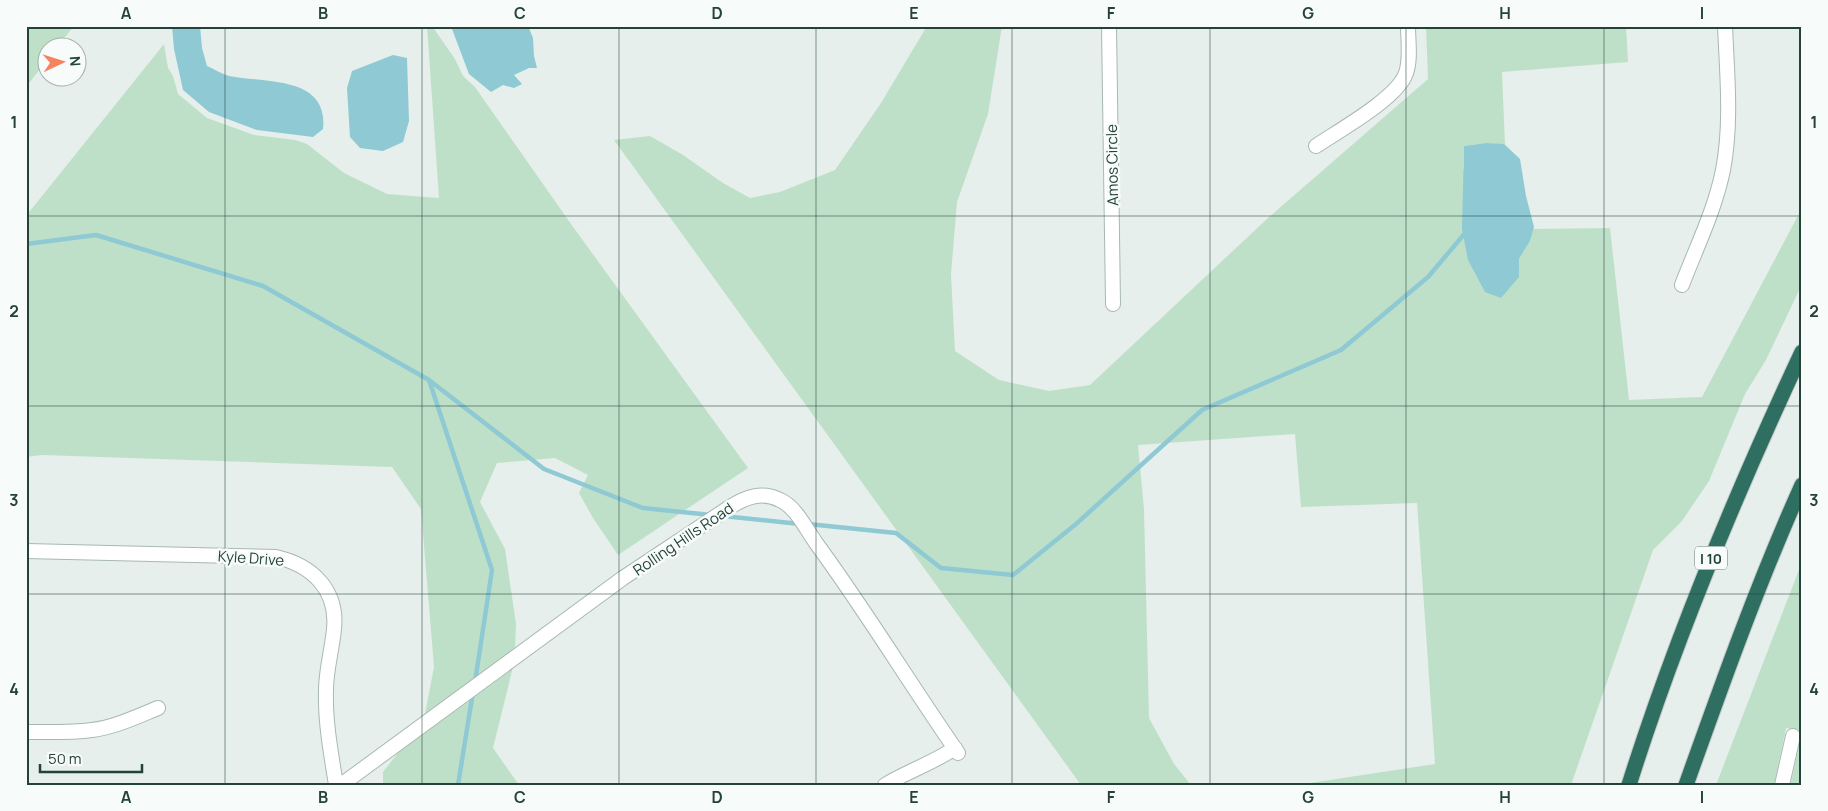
<svg xmlns="http://www.w3.org/2000/svg" width="1828" height="811" font-family="Manrope,sans-serif">
<style>
.green{fill:#bfe0c8}
.water{fill:#8ec9d4}
.lines{fill:none;stroke-linecap:round;stroke-linejoin:round}
.stream{stroke:#8ec9d4;stroke-width:4.5}
.minor-casing{stroke:#a8b8b2;stroke-width:16}
.highway-casing{stroke:#c2cac8;stroke-width:17}
.minor{stroke:#fff;stroke-width:14}
.highway{stroke:#2f6f62;stroke-width:15}
.grid{fill:none;stroke:#24423a;stroke-width:1;stroke-opacity:0.55}
.labels{text-anchor:middle;dominant-baseline:central;stroke-width:5;stroke-linejoin:round;paint-order:stroke}
.shield{fill:#f7fbf9;stroke:#637a73;stroke-width:1}
.shield-label{font-size:14px;font-weight:bold;fill:#24423a}
.street-label{font-size:15px;fill:#24423a;stroke:#f7fbf9}
.neatline{fill:none;stroke:#24423a;stroke-width:2}
.grid-label{font-size:16px;text-anchor:middle;font-weight:bold;fill:#24423a}
</style>
<rect width="100%" height="100%" fill="#e6efeb"/>
<path class="green" d="M26,26H74L57,47L48,48L47,60L26,87Z
M427,26H432L455,59L463,76L475,87L571,224L748,468L618,555L593,518L579,493L588,475L555,458L497,463L480,502L505,549L516,624L515,648L425,714L434,667L421,509L392,467L42,455L26,457V216L164,44L168,68L173,76L178,94L207,118L254,135L295,140L307,144L344,173L387,194L439,198Z
M927,26H1002L988,114L957,202L951,274L955,351L999,380L1049,391L1090,385L1269,217L1428,79L1426,26H1626L1628,62L1502,72L1505,145L1486,143L1464,146L1463,169L1519,259L1530,241L1533,229L1610,228L1629,400L1702,397L1802,208V284L1766,360L1745,394L1709,481L1682,521L1653,550L1571,785H1297L1435,764L1417,503L1301,507L1295,434L1138,445L1144,509L1149,718L1174,764L1191,785H1081L614,140L650,136L683,155L723,183L750,198L780,192L835,170L881,103Z
M1802,562V730L1786,728L1774,785H1716Z
M513,667L493,748L519,785H383V772L401,749Z
M1802,732V785H1790L1791,783Z"/>
<path class="water" d="M172,26H200L202,48L207,66C214,69 222,74 229,76C264,83 329,75 323,129L313,137L257,130L209,112L183,90L174,49Z
M455,26H528L533,38L534,56L537,68H529L514,75L522,84L514,88L503,85L491,92L469,74L452,29Z
M393,55L407,58L409,121L403,142L383,151L360,148L350,137L347,88L352,71Z
M1486,143L1504,144L1520,159L1526,196L1534,227L1530,241L1519,259V277L1501,298L1485,292L1468,260L1462,229L1464,146Z"/>
<g class="lines">
<path class="stream" d="M26,244L96,235L263,286L429,380L492,570L475,682
M429,380L544,469L643,508L711,515
M723,516L800,524
M808,524L896,533L941,568L1013,575L1076,524L1202,410L1341,350L1428,277L1466,232
M458,785L473,692"/>
<defs>
<path id="minor" d="M1109,26L1113,304
M1316,146C1338,131 1398,98 1406,73C1411,59 1408,41 1408,26
M1682,285C1696,248 1715,210 1723,170C1732,123 1727,74 1725,26
M26,551L276,557C312,565 338,590 334,629C332,650 326,670 326,690C325,722 331,753 336,785
M26,732C48,732 70,733 92,730C115,727 136,717 158,708
M341,785L623,578L730,507C746,497 762,491 780,500C796,507 806,529 816,543C866,611 910,684 958,753
M885,785C908,771 933,763 955,748
M1782,785L1793,736"/>
<path id="highway" d="M1629,785C1676,636 1736,493 1802,352
M1686,785C1722,684 1758,583 1802,485"/>
</defs>
<use href="#minor" class="minor-casing"/>
<use href="#highway" class="highway-casing"/>
<use href="#minor" class="minor"/>
<use href="#highway" class="highway"/>
</g>
<path class="grid" d="M225,26V785M422,26V785M619,26V785M816,26V785M1012,26V785M1210,26V785M1406,26V785M1604,26V785M26,216H1802M26,406H1802M26,594H1802"/>
<g class="labels">
<rect class="shield" x="1695" y="546.5" width="32" height="23" rx="4"/>
<g class="shield-label">
<text x="1711" y="558">I 10</text>
</g>
<g class="street-label">
<text transform="translate(1112 165) rotate(-91)">Amos Circle</text>
<text transform="translate(683 539) rotate(-34)">Rolling Hills Road</text>
<text transform="translate(251 558) rotate(4)">Kyle Drive</text>
</g>
</g>
<rect width="1828" height="811" fill="none" stroke="#f7fbf9" stroke-width="55"/>
<g transform="translate(62 62) rotate(86)"><circle r="24" fill="#f7fbf9" stroke="#a3b1ad"/>
<path d="M0-4L9 19L0 12L-9 19Z" fill="#f4845f"/>
<text y="-8" font-size="14" font-weight="bold" text-anchor="middle" fill="#24423a">N</text>
</g>
<path d="M40 764v8h102v-8" fill="none" stroke="#24423a" stroke-width="2.5"/>
<text x="48" y="764" font-size="15" fill="#24423a" stroke="#f7fbf9" stroke-width="4" paint-order="stroke">50 m</text>
<rect x="28" y="28" width="1772" height="756" class="neatline"/>
<g class="grid-label">
<text x="126" y="19">A</text>
<text x="323" y="19">B</text>
<text x="520" y="19">C</text>
<text x="717" y="19">D</text>
<text x="914" y="19">E</text>
<text x="1111" y="19">F</text>
<text x="1308" y="19">G</text>
<text x="1505" y="19">H</text>
<text x="1702" y="19">I</text>
<text x="14" y="128">1</text>
<text x="1814" y="128">1</text>
<text x="14" y="317">2</text>
<text x="1814" y="317">2</text>
<text x="14" y="506">3</text>
<text x="1814" y="506">3</text>
<text x="14" y="695">4</text>
<text x="1814" y="695">4</text>
<text x="126" y="803">A</text>
<text x="323" y="803">B</text>
<text x="520" y="803">C</text>
<text x="717" y="803">D</text>
<text x="914" y="803">E</text>
<text x="1111" y="803">F</text>
<text x="1308" y="803">G</text>
<text x="1505" y="803">H</text>
<text x="1702" y="803">I</text>
</g>
</svg>
